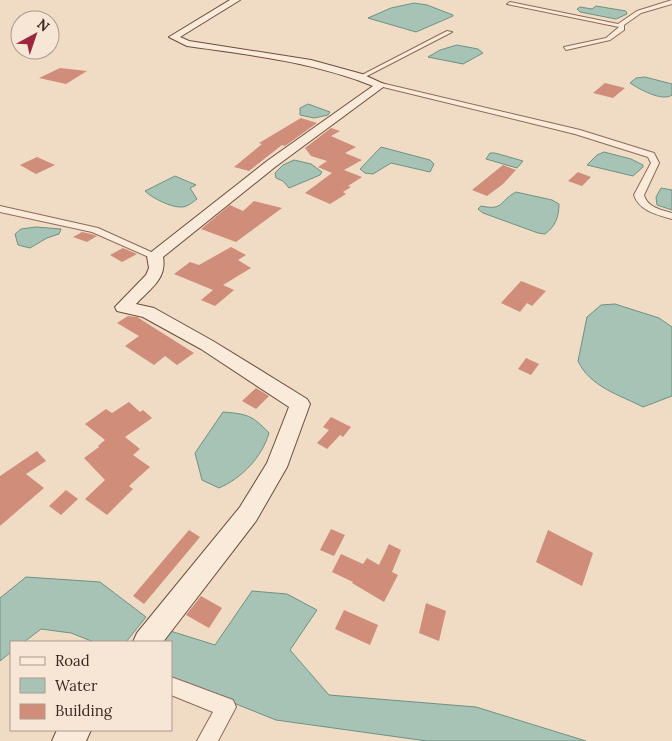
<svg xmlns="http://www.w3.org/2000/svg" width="672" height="741" font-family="Lora,serif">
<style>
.water{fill:#a7c3b5;stroke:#6d9282}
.building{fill:#cf8d7a}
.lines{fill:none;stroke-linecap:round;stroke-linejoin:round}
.street-casing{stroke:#8b6b5a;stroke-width:2}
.secondary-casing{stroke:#6d4c3d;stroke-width:2}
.street{fill:#faead9;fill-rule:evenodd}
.secondary{fill:#faead9;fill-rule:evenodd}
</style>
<rect width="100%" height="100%" fill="#f0dbc5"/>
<path class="water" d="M414,3L427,5L453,15V16L416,32L368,18L391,8Z
M596,6L626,11L627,14L616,19L580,12L577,9L580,7L592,9Z
M457,45L478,49L483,53L463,64L428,57L440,50Z
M645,77L672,84V95C662,102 639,89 630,83L636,78Z
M308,104L330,112L328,115L314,118L300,115V108Z
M381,147L430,160L434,164L430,172L391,163L373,174L365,173L360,169Z
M604,152L631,159L643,165V167L633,176L587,165L597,155Z
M490,153H495L523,161L517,168L486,159Z
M294,160L311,164L322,172L320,175L289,188L283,181L276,178L275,173L283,165Z
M175,176L196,185L190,188L197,199C193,202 187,207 182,207C172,208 152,198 145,191Z
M661,188L672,190V210L657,205L656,197Z
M516,192L552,200L559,204C559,217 555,227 545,234L538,233L483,213L478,209L481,206C504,211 499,201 516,192Z
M36,227L61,229L59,234L47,238L30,248L18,245L15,234L21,229Z
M615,304L659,318L672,327V396L643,407C620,395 590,387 578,361L587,317L601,305Z
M223,412C247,414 252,415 269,433C262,457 242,478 219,488L202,480L195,453Z
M26,577L100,582L146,617L126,642H94L71,633L41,629L24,642H11V652L0,661V598Z
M252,591L287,594L317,610L290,650L329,695L476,707L586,741H427L276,720L171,678V642H156L164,629L215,645Z"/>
<path class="building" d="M60,68L87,71L66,84L39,78Z
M605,83L625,88L613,98L593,93Z
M301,118L317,123L285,146L282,145L249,171L234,167L262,144L259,143Z
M331,128L340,131L331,136L356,147L345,153L362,160L344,170L362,177L348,186L351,187L343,192L346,194L330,204L305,193L332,173L318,167L327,161L311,156L305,148Z
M37,157L55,165L36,174L20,165Z
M503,165L516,170L503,184L487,196L472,190Z
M578,172L591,177L582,186L568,181Z
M254,201L282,208L236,242L201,229L230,205L243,211Z
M82,232L91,234L97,236L87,242L73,237Z
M231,247L246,255L238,260L251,268L223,285L234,290L215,306L201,300L213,290L174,274L190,262L199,265Z
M123,248L137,254L122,262L110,255Z
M521,281L546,291L532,306L527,303L520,312L501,303Z
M128,316L137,317L194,353L177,365L165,356L154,365L125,346L139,336L117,323Z
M526,358L539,364L531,375L518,369Z
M256,388L269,396L256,409L242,401Z
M129,402L140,412L143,410L152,418L125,437L140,449L133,455L150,467L129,486L133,489L107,515L85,499L105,480L84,458L99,447L98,446L105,440L85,424L106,409L112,413Z
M331,417L351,427L343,437L340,435L327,449L317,443L329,430L323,427Z
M37,451L46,461L26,474L44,488L0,526V476Z
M66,490L78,499L61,515L49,506Z
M331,529L345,535L334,556L320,550Z
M189,530L200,537L144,604L133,596Z
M548,530L593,553L582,586L536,562Z
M389,544L401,550L392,572L398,575L384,602L352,583L353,582L332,572L341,554L363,564L367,558L379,565Z
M201,596L222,608L209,628L186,615Z
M426,603L446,611L439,641L419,633Z
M344,610L378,625L370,645L335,629Z"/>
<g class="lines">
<defs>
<path id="street" d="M672,0V4L641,13L624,25V30L610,40L566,50L564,47L606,38L619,27L507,4L510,2L618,24L637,11Z
M447,31L452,32L365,77L360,76Z
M381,83L580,130L654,153L659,163L644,195C647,207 661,210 672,213V219C658,215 639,211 634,195L651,163L648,157L575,134L379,86V84Z
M0,206L98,228L160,256L159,258H151L92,232L0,212Z
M171,677L233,700L236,707L218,741H197L213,712L171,695Z"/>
<path id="secondary" d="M230,0H240L180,37L189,41L311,60L362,74L386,85L275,167L163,257C167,279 150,289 136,304L154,308L213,341L307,399L310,404L287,467L256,521L163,642H133L137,633L240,507L267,463L289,407L201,349L143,317L117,311L115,307L146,275L149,268L147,256L150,253L267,161L373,86C314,62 250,55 187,46L169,37Z
M57,730H91L86,741H52Z"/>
</defs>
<use href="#street" class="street-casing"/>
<use href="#secondary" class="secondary-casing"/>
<use href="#street" class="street"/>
<use href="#secondary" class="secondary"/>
</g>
<rect x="10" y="641" width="162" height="90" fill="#f7e6d5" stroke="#ac9a8c"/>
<rect x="20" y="657" width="25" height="8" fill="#faead9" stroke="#ac9a8c"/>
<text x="55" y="666" font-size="15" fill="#3b271f">Road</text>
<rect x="20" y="678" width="25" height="15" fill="#a7c3b5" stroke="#ac9a8c"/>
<text x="55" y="691" font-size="15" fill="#3b271f">Water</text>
<rect x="20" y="704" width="25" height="15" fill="#cf8d7a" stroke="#ac9a8c"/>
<text x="55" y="716" font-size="15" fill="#3b271f">Building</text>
<g transform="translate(35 35) rotate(40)"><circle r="24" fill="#f7e6d5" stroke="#ac9a8c"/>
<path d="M0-4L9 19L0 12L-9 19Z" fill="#9c283f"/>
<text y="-8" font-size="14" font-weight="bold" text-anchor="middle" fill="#3b271f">N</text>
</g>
</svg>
